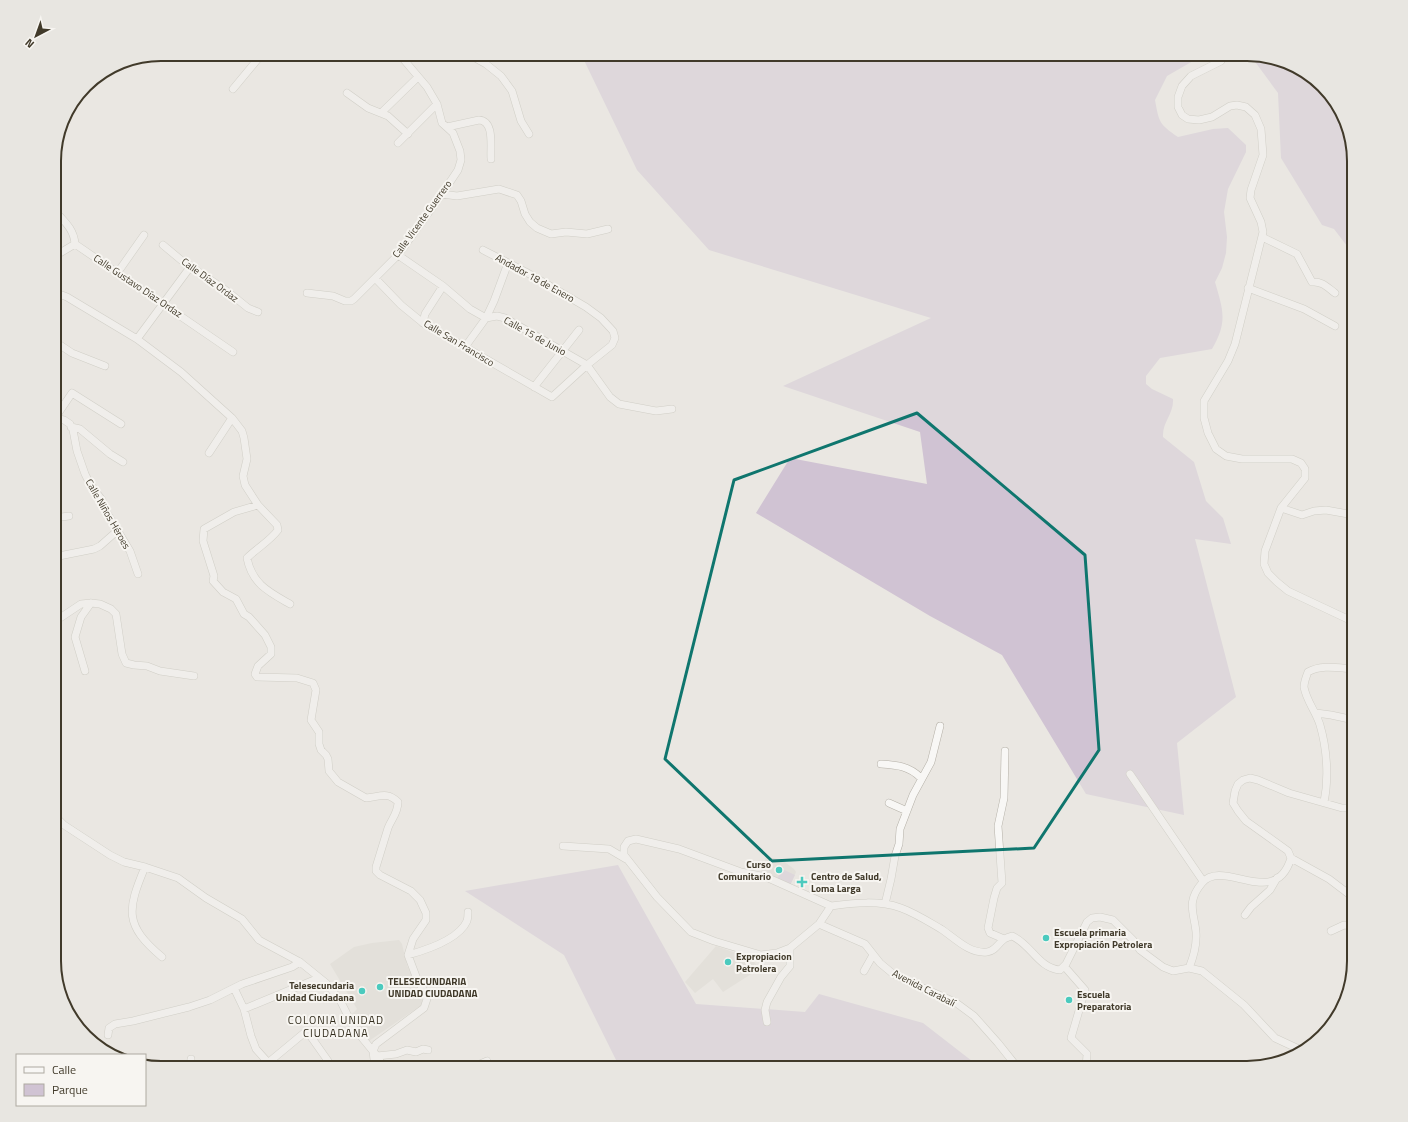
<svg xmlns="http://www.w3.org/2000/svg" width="1408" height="1122" font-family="'Titillium Web',sans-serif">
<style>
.built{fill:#dcd7d0}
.green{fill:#d0c3d3}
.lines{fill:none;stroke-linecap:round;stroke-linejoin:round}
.street-casing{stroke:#b4b0a7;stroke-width:8}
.street{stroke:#f8f7f5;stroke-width:7}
.marked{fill:none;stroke:#0f766e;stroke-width:3;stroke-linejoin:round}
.poi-dot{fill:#4bcabe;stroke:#f7f5f1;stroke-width:1.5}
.labels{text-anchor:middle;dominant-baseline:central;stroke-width:4;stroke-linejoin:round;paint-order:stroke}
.street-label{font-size:10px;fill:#413a2a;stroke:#f7f5f1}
.poi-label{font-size:10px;font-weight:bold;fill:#413a2a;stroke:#f7f5f1;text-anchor:start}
.neighbourhood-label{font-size:11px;letter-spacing:1px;fill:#322c1c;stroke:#f7f5f1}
.rim{fill:none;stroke:#413a2a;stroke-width:2}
</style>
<rect width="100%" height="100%" fill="#eae7e2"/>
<path class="built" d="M766,857L782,860L794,869L796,872L790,886L761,872Z
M399,940L402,944L407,965L420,994L423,1004L369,1041L351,1015L357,1009L330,964L354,947L372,943Z
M716,946L739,954L748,953L759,969L723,992L713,979L695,993L685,982Z"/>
<path class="green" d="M581,54H1199L1193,61L1167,76L1155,100C1159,122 1159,124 1178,137L1213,129L1228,128L1246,145V152L1228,189L1224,212L1227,237L1226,253L1222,268L1215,282C1223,310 1228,322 1212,349L1160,358L1146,376V384L1152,389L1173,399C1174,414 1162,422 1163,437L1194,462L1206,501L1223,518L1231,544L1195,539L1236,697L1177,743L1184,815L1086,794L1002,655L930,616L756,513L790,458L927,484L920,432L783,386L931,318L709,250L637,170Z
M1250,55L1288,62L1317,80L1343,114L1354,161V255L1334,229L1322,225L1281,158L1278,93Z
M1354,258V287L1350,286L1348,270Z
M618,865L696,1004L805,1012L819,994L923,1023L981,1068H620L564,955L465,891Z
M782,869L795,875L790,885L777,879Z"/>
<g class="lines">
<defs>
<path id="street" d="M468,54L486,64L501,76L512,91L521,121L529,134
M1226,54L1221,61L1191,76L1182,86L1178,97V107L1182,115L1188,119L1199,120L1212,117L1230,106L1237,105L1246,107L1255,115L1261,129L1263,155L1251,190L1250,198L1261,222L1263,232L1235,344L1228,361L1204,401V418L1208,433L1216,449L1226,456L1242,459H1292L1301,463L1305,469V478L1281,508L1265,551L1264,564L1268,573L1277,582L1288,591L1354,622
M233,89L262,54
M347,93L368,108L388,116L408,134
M381,113L418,77
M447,127L479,120C495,121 490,147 491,159
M398,143L437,104
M442,194L457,196L499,189L517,195L521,201L525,214L530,222L537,228L551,234L566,232L587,234L608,229
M54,210C64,221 74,229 75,244L233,352
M1262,237L1297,254L1312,282C1322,281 1327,287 1335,293
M163,245L181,260L227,291L248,308L258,312
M398,255L443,286L470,309L486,318L497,316L505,318L587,365L610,397L619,404L656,411L672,409
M54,260L60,253L75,244
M118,272L144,235
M375,278L401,305L423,323L552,397L587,365L612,345L615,338L613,331L601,318L586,307L526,272L483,250
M1248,288L1304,309L1335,326
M54,292L67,297L137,339L181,372L232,418L242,431L244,438L247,459L243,476L245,485L258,505L277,525L278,530C270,541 257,548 247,558C252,584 269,592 290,604
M307,293L333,296L345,301H351L354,299L398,255L442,194L458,170L461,160L460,151L453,133L442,123L437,104L427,87L399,54
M423,323L425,314L443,286
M137,339L191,266
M54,341L72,353L105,366
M465,347L486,318L494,301L508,263
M534,387L579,330
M54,417L55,418L72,393L121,424
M54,418L64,420L70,424L73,430L77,451L85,474L90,484L102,500L107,513L130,551L138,574
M71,427L80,429L110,454L123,462
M209,453L232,418
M258,505L234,512L204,529L203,541L214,576L213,581L223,592L236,599L244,614L249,617L265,635L271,647V654L258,666L255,674L257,677L297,678L313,683L316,690L311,720L319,732V744L321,750L326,755L328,759L329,771L338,782L366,798C379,797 387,791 398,802C398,813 392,818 388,828C384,841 380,854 376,867V871L380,875L411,891L420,900L426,913V920L413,939L408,955L417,979L424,991L427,999L424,1008L376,1044L373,1051L375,1068
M1281,508L1302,515L1314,511L1326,510L1354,515
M54,518L69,516
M54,557L94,549L100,546L117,531
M54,622L81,604L91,603L100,604L111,609L116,614L122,654L126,663L134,665L147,666L160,671L194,676
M85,671L75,637L81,617L91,603
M1316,713L1331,715L1354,720
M881,764C897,765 909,766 921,778
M1130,774L1203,881
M1324,802C1329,778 1327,749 1320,725C1316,712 1306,700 1304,687C1304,682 1306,677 1308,672C1321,664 1339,668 1354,669
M889,803L907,811
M54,815L64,825L110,855L124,862L145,867L178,878L206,898L242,919L259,940L300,962L326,983L340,1000L354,1028L377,1056L384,1068
M563,846L609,849L626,859
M1291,858L1329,879L1354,898
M145,867C127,910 124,925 162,957
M885,904L891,879L895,856L899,844L900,829L913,795L931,762L940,726
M831,906C854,903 879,900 901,908C915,913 929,922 941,929C955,938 969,954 987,952C995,951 997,945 1003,940C1005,938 1009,937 1012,936C1031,944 1038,968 1060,970L1066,964L1087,922L1092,918L1100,917L1113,920L1133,940L1140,950L1163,967L1173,971L1189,968L1202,971L1244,1005L1275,1038L1303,1051
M1245,915L1251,907L1270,890L1277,878
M819,924L865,944L880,963L892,973L909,982L955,1002L974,1016L998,1043L1018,1068
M1331,931L1344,925L1354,926
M1004,939L990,933L988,928L994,898L997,888L1002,883L998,826L1004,798L1005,751
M790,948L777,953L761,955L714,941L691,932L657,897L624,855V847L628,841L636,839L679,849L741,872L766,877L831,906
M408,955C426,950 459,939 467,921C468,918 468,914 468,912
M1064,966L1085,990L1071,1038L1087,1054L1086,1068
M1189,968C1194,956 1197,945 1196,932C1194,912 1186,902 1202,883C1223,857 1275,911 1291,858L1288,851L1246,821L1238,811L1233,803L1235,791L1238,784L1243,780L1250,778L1258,780L1289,793L1342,808H1354
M864,971L873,955
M234,988L244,1009L251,1036L256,1049L273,1068
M244,1009L319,978
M767,1022L765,1010L767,1002L781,977L790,966V948L819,924L831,906
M108,1035L109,1028L115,1024L133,1021L189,1007L210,1000L242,984L292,967L300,962
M377,1056L396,1054L407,1050L416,1052L423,1049L428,1050
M269,1062L304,1033L309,1034L333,1068
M190,1068L191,1059
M471,1068L487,1061L490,1068"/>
</defs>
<use href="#street" class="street-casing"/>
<use href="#street" class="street"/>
</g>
<path d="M0 0H1408V1122H0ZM917,413L1085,555L1099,750L1034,848L772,861L665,759L734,480Z" fill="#eae7e2" fill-opacity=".55" fill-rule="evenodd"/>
<path class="marked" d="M917,413L1085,555L1099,750L1034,848L772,861L665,759L734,480Z"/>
<g class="poi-dot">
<circle cx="779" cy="870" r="4"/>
<path d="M800 876h4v4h4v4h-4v4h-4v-4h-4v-4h4z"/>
<circle cx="1046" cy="938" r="4"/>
<circle cx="728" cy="962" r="4"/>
<circle cx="380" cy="987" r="4"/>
<circle cx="362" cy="991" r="4"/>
<circle cx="1069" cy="1000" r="4"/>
</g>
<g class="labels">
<g class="street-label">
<text transform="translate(422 219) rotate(-54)">Calle Vicente Guerrero</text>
<text transform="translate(535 278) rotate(29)">Andador 18 de Enero</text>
<text transform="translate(210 280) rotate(36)">Calle Díaz Ordaz</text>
<text transform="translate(138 286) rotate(34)">Calle Gustavo Díaz Ordaz</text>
<text transform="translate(535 336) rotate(29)">Calle 15 de Junio</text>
<text transform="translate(459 343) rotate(31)">Calle San Francisco</text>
<text transform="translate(108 514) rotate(60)">Calle Niños Héroes</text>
<text transform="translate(924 988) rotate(27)">Avenida Carabalí</text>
</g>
<g class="poi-label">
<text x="771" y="864" text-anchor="end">Curso<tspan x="771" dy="12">Comunitario</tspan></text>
<text x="811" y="876">Centro de Salud,<tspan x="811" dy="12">Loma Larga</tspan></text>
<text x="1054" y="932">Escuela primaria<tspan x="1054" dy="12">Expropiación Petrolera</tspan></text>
<text x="736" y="956">Expropiacion<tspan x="736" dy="12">Petrolera</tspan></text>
<text x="388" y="981">TELESECUNDARIA<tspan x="388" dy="12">UNIDAD CIUDADANA</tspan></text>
<text x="354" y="985" text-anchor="end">Telesecundaria<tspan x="354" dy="12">Unidad Ciudadana</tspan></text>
<text x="1077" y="994">Escuela<tspan x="1077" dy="12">Preparatoria</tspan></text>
</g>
<g class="neighbourhood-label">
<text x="336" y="1020">COLONIA UNIDAD<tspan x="336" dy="13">CIUDADANA</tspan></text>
</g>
</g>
<path d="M0 0H1408V1122H0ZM161 61H1247A100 100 0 0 1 1347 161V961A100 100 0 0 1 1247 1061H161A100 100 0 0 1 61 961V161A100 100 0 0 1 161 61Z" fill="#e8e6e1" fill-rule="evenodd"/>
<path class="rim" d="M161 61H1247A100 100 0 0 1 1347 161V961A100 100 0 0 1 1247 1061H161A100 100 0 0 1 61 961V161A100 100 0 0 1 161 61Z"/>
<rect x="16" y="1054" width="130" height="52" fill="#f7f5f1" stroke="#aeaaa1"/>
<rect x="24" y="1067" width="20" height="6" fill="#f8f7f5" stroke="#aeaaa1"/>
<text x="52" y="1074" font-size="12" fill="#413a2a">Calle</text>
<rect x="24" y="1084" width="20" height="12" fill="#d0c3d3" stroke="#aeaaa1"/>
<text x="52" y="1094" font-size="12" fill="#413a2a">Parque</text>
<g transform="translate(36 36) rotate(221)" stroke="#f7f5f1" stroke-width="3" paint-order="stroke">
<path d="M0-3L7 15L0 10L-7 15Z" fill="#413a2a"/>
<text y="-6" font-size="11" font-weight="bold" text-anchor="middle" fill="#413a2a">N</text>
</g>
</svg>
